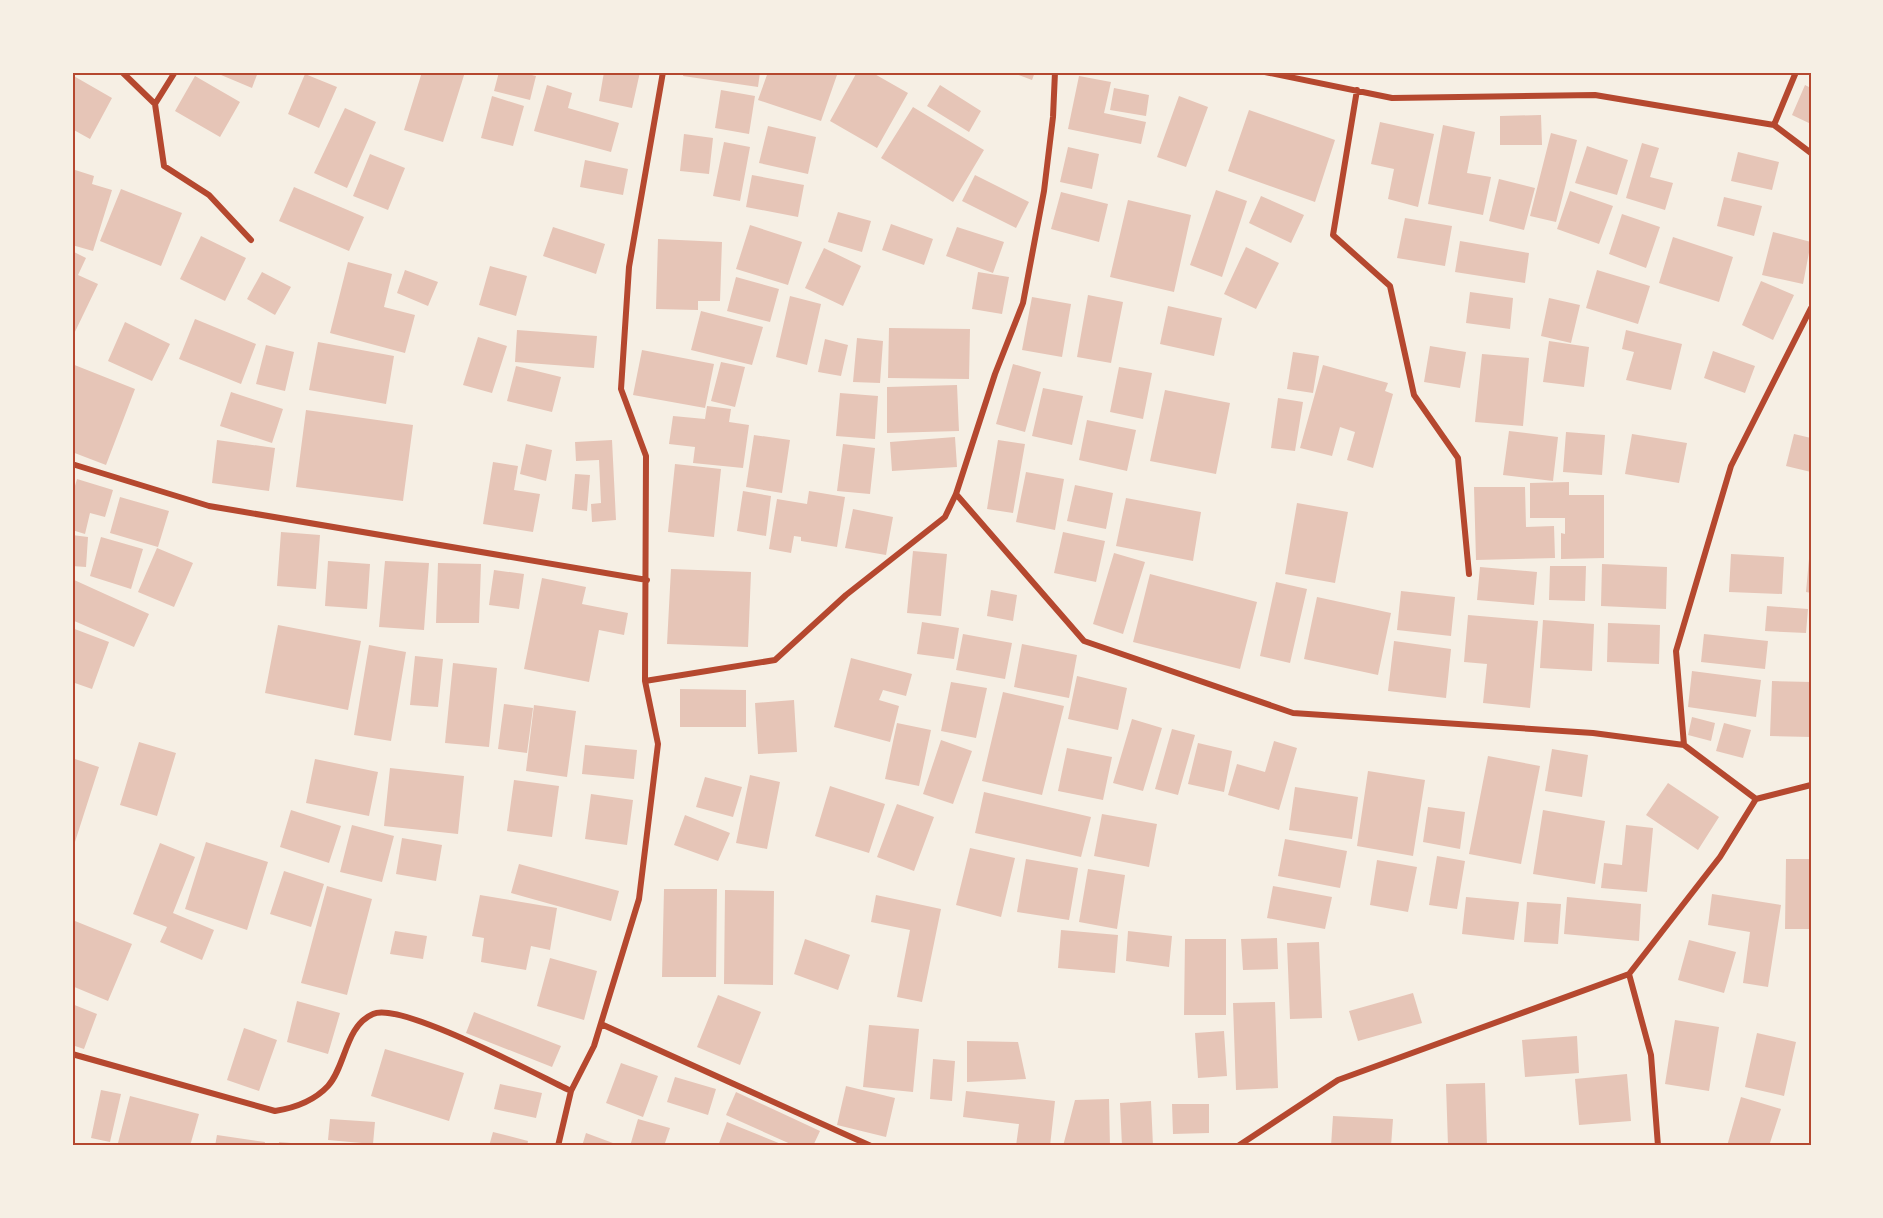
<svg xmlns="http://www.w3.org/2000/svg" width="1883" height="1218" font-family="Arial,sans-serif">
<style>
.building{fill:#e6c5b7}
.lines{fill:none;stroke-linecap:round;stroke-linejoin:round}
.minor{stroke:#b5482f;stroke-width:6}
.neatline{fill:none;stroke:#b5482f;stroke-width:2}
</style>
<rect width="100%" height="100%" fill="#f6efe4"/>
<path class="building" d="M214,72H258L252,88Z
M422,72H465L443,142L404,130Z
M499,72H520L536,76L530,100L494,91Z
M604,72H640L632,108L599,101Z
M684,72H760L758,87L683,76Z
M768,72H838L821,121L758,100Z
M857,72H871L908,93L877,148L830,121Z
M1011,72H1035L1032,80Z
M305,74L337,87L319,128L288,114Z
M72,75L112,98L90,139L72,129Z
M195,76L240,102L220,137L175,111Z
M1079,76L1111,82L1104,113L1146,122L1141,144L1068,129Z
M547,85L572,93L568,108L619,123L611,152L534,131Z
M940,85L981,111L969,132L927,106Z
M1805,85L1811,88V124L1792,115Z
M1114,88L1149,95L1146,116L1110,110Z
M721,90L755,96L749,134L715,128Z
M492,96L524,106L513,146L481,138Z
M1179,96L1208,107L1186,167L1157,157Z
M913,107L984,150L953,202L881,158Z
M345,108L376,122L347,188L314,173Z
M1249,110L1335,140L1315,202L1228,171Z
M1541,115L1542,145H1500V116Z
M1380,122L1434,134L1418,207L1388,199L1394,169L1371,164Z
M1443,125L1475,132L1467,173L1491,177L1483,215L1428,204Z
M768,126L816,137L808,174L759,163Z
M1551,133L1577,140L1556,222L1530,216Z
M684,134L713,138L709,174L680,171Z
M724,142L750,147L740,201L713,196Z
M1642,143L1659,148L1650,177L1673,183L1665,210L1626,198Z
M1587,146L1628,160L1617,195L1575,183Z
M1068,147L1099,154L1092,189L1060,182Z
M1738,152L1779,162L1772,190L1731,181Z
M370,154L405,168L388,210L353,196Z
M585,160L628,169L623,195L580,187Z
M72,169L94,176L92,184L112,190L93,251L72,245Z
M752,175L804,185L798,217L746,207Z
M975,175L1029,202L1016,228L962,201Z
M1499,179L1535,188L1524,230L1489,221Z
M294,187L364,217L349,251L279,221Z
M121,189L182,213L161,266L100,241Z
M1216,190L1247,201L1222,277L1190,265Z
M1570,191L1613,206L1599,244L1557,229Z
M1061,192L1108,204L1099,242L1051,229Z
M1261,196L1304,215L1291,243L1249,223Z
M1724,197L1762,206L1754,236L1717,226Z
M1128,200L1191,215L1174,292L1110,277Z
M838,212L871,221L862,252L828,242Z
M1622,214L1660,227L1646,268L1609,254Z
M1405,218L1452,226L1445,266L1397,258Z
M891,224L933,239L924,265L882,250Z
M750,225L802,242L788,285L736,269Z
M553,227L605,244L596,274L543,256Z
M957,227L1004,242L993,273L946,256Z
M1773,232L1811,242L1803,284L1762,275Z
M201,236L246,258L225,301L180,279Z
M1673,237L1733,257L1719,302L1659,283Z
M658,239L722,242L720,301H698V310L656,309Z
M1460,241L1529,253L1525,283L1455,272Z
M1246,247L1279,263L1256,309L1224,294Z
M824,248L861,266L843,306L805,288Z
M72,251L86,258L78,275L98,284L72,338Z
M348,262L392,274L384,307L415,315L405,353L330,333Z
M490,266L527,276L516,316L479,305Z
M405,270L438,282L428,306L397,293Z
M1597,270L1650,286L1638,324L1586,308Z
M262,272L291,287L275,315L247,299Z
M978,272L1009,277L1002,314L972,309Z
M736,277L779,289L770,322L727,311Z
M1761,281L1794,295L1773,340L1742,325Z
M1470,292L1513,298L1510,329L1466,323Z
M1088,295L1123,302L1111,363L1077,357Z
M790,296L821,304L807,365L776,357Z
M1032,297L1071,304L1062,357L1022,350Z
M1549,298L1580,305L1571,343L1541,336Z
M1168,306L1222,318L1214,356L1160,344Z
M701,311L763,327L752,365L691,350Z
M195,319L256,344L241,384L179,359Z
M125,322L170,344L152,381L108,361Z
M889,328L970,329L969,379L888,378Z
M517,330L597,336L594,368L515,362Z
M1626,330L1682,344L1671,390L1626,380L1634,352L1622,349Z
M478,337L507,346L492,393L463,385Z
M857,338L883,341L880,383L853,382Z
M825,339L848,345L841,376L818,372Z
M1549,341L1589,347L1584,387L1543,382Z
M318,342L394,356L386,404L309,390Z
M266,345L294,352L285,391L256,384Z
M1430,346L1466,352L1460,388L1424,382Z
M642,350L714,364L705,408L633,395Z
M1713,351L1755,366L1745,393L1704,378Z
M1293,352L1319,356L1313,393L1287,389Z
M1482,354L1529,358L1523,426L1475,422Z
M721,362L745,367L735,407L711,401Z
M72,364L135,389L106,465L72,452Z
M1013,364L1041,372L1025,432L996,424Z
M1323,365L1388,383L1385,391L1393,394L1373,468L1347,460L1355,432L1340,427L1332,456L1300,448Z
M516,366L561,377L552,412L507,401Z
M1119,367L1152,373L1143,419L1110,412Z
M957,385L959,431L887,433V387Z
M1043,388L1083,396L1072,445L1032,436Z
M1165,390L1230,403L1216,474L1150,461Z
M231,392L283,409L272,443L220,426Z
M840,393L878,396L875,439L836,436Z
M1278,398L1303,402L1295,451L1271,448Z
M707,406L731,409L729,422L749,425L743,468L693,463L695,447L669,444L673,416L705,419Z
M306,410L413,425L403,501L296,487Z
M1087,420L1136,430L1127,471L1079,460Z
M1509,431L1558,437L1553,481L1503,475Z
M1566,432L1605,435L1602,475L1563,472Z
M1632,434L1687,443L1679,483L1625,474Z
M1794,434L1811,438V472L1786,466Z
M754,435L790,440L782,493L746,487Z
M955,437L957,467L892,471L890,442Z
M217,440L275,448L269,491L212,483Z
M612,440L616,520L592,522L591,504L601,503L599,460L576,461L575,442Z
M998,440L1025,444L1013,513L987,509Z
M526,444L552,450L546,481L520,474Z
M843,444L875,448L870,494L837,491Z
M493,462L518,466L514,490L540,494L533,532L483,524Z
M675,464L721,469L714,537L668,532Z
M1026,472L1064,479L1055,530L1016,522Z
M575,474L590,475L587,511L572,509Z
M77,479L113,490L105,517L90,513L85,534L72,530V496Z
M1569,482V495H1604V558L1561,559V533L1565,534V518H1530V483Z
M1075,485L1113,493L1106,529L1067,521Z
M1474,487H1525L1526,527L1554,526L1555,558L1476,560Z
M743,491L771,496L766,536L737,531Z
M809,491L845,497L837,547L801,541V537L794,536L791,553L769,549L777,499L807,504Z
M120,497L169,511L158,547L110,533Z
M1126,498L1201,512L1193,561L1116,546Z
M1297,503L1348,512L1335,583L1285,574Z
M853,509L893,517L886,555L845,548Z
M281,532L320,535L316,589L277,586Z
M1063,532L1105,541L1096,582L1054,573Z
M72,535L88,537L86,567L72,566Z
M101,537L143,549L131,589L90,576Z
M157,548L193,563L174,607L138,592Z
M913,551L947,554L941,616L907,613Z
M1114,553L1145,562L1123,634L1093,624Z
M1731,554L1784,557L1782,594L1729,592Z
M1809,559L1811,560V593L1806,592Z
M328,561L370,564L367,609L325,606Z
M385,561L429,563L424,630L379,627Z
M438,563L481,564L479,623H436Z
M1602,564L1667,567L1666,609L1601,606Z
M1550,566H1586L1585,601L1549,600Z
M1480,567L1537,572L1534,605L1477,600Z
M671,569L751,572L748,647L667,644Z
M494,570L524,574L519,609L489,605Z
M1150,574L1257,602L1240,669L1133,642Z
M542,578L586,587L582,604L628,613L624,635L599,630L589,682L524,669Z
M72,579L149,614L134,647L72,620Z
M1276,582L1307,589L1290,663L1260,656Z
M991,590L1017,595L1013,621L987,616Z
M1401,591L1455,597L1451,636L1397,630Z
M1317,597L1391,613L1378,675L1304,659Z
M1767,606L1808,609L1806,633L1765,631Z
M1468,615L1538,621L1530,708L1483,703L1487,664L1464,662Z
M1543,620L1594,624L1592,671L1540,668Z
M922,622L959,628L954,659L917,654Z
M1608,623L1660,625L1659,664L1607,662Z
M278,625L361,641L348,710L265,693Z
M72,628L109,642L92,689L72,682Z
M963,634L1012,643L1005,679L956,670Z
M1704,634L1768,641L1765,669L1701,662Z
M1394,641L1451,649L1446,698L1388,691Z
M1022,644L1077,655L1069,698L1014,687Z
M369,645L406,652L391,741L354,735Z
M415,656L443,659L438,707L410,705Z
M851,658L912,674L906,696L883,690L879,700L899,706L890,742L834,727Z
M453,663L497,668L489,747L445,743Z
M1692,671L1761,680L1756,717L1688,707Z
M1077,676L1127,688L1118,730L1068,719Z
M1772,681L1811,682V737L1770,736Z
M951,682L987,688L976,738L941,731Z
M680,689L746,690V727H680Z
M1003,692L1064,706L1042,795L982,781Z
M794,700L797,752L758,754L755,703Z
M504,704L533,708L527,753L498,749Z
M534,705L576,711L567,777L526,771Z
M1692,717L1715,723L1711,741L1688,735Z
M1132,719L1162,728L1143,791L1113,783Z
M897,723L931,730L919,786L885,779Z
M1724,723L1751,730L1743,758L1716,751Z
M1172,729L1195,735L1178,795L1155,789Z
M941,740L972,751L953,804L923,794Z
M1274,741L1297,748L1279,810L1228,795L1237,764L1265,772Z
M139,742L176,753L157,816L120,805Z
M1198,743L1232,751L1224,792L1188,784Z
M585,745L637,750L634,779L582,774Z
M1067,748L1112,757L1103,800L1058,791Z
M1552,749L1588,755L1582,797L1545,791Z
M1488,756L1540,766L1521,864L1469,854Z
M72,758L99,767L74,845L72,844Z
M315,759L378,772L369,816L306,803Z
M390,768L464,776L458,834L384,826Z
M1368,771L1425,780L1413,856L1357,846Z
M750,775L780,782L767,849L736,843Z
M705,777L742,787L733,817L696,807Z
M514,780L559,786L552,837L507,831Z
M1668,783L1719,817L1698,850L1646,815Z
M830,786L885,804L869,853L815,836Z
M1295,787L1358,797L1352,839L1289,830Z
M984,792L1091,817L1081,857L975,833Z
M591,794L633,800L627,845L585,839Z
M897,804L934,817L914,871L877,857Z
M1428,807L1465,812L1460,849L1423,842Z
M291,810L341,826L329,863L280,847Z
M1543,810L1605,821L1595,884L1533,874Z
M1102,814L1157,824L1149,867L1094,856Z
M685,815L730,833L718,861L674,845Z
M352,825L394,836L382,882L340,872Z
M1626,825L1653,828L1647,892L1601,888L1604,863L1622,865Z
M402,838L442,845L436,881L396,874Z
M1285,839L1347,851L1340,888L1278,876Z
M206,842L268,862L247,930L185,909Z
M160,843L195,857L173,913L214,930L202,960L160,942L167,927L133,914Z
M970,848L1015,858L1001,917L956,905Z
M1437,856L1465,861L1457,909L1429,905Z
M1026,859L1078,868L1069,920L1017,912Z
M1786,859H1811V929H1785Z
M1377,860L1417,867L1408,912L1370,905Z
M519,864L619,891L611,921L511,893Z
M1088,869L1125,875L1117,929L1079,922Z
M284,871L324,884L311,927L270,914Z
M327,886L372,899L347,995L301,983Z
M1273,886L1332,897L1325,929L1267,918Z
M664,889H717L716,977H662Z
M725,890L774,891L773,985L724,984Z
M1712,894L1781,905L1768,987L1743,983L1750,932L1708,925Z
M480,895L557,908L550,950L531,946L526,970L481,962L484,938L472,936Z
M876,895L941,909L922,1002L897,997L910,930L871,922Z
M1466,897L1519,902L1514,940L1462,934Z
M1567,897L1641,904L1639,941L1564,934Z
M1527,902L1561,904L1558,944L1524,942Z
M75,921L132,944L108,1001L72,986V929Z
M1061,930L1118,935L1115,973L1058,968Z
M395,931L427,936L423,959L390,954Z
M1128,931L1172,936L1169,967L1126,961Z
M1277,938L1278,969L1243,970L1241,939Z
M805,939L850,955L838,990L794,974Z
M1185,939H1226V1015H1184Z
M1689,940L1736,952L1724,993L1678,980Z
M1319,942L1322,1018L1290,1019L1287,943Z
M550,958L597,971L584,1020L537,1006Z
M1413,993L1422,1023L1358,1041L1349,1011Z
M718,995L761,1012L740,1065L697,1047Z
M297,1001L340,1013L328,1054L287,1042Z
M1275,1002L1278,1088L1236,1090L1233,1003Z
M72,1004L97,1014L84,1049L72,1045Z
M474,1012L561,1046L552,1067L466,1033Z
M1675,1020L1719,1027L1709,1091L1665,1084Z
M869,1025L919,1029L913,1092L863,1087Z
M244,1028L277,1040L259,1091L227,1080Z
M1224,1031L1227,1076L1198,1078L1195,1033Z
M1757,1033L1796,1042L1784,1096L1745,1087Z
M1577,1036L1579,1073L1525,1077L1522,1040Z
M967,1041L1018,1042L1026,1079L967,1082Z
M385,1049L464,1073L449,1121L371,1096Z
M933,1059L955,1061L952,1101L930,1099Z
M621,1063L658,1076L643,1117L606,1103Z
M1627,1074L1631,1121L1579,1125L1575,1079Z
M675,1077L716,1089L708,1115L667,1102Z
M1485,1083L1487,1146H1448L1446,1084Z
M500,1084L542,1093L536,1118L494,1109Z
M846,1086L895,1098L886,1137L837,1125Z
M101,1090L121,1094L110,1142L91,1138Z
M966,1091L1055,1101L1050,1146H1016L1019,1124L963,1117Z
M736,1092L820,1131L813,1146H795L726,1115Z
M130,1096L199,1114L190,1146H130L118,1143Z
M1741,1097L1781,1109L1769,1146H1727Z
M1109,1099L1110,1146H1063L1075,1100Z
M1151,1101L1153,1146H1122L1120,1103Z
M1172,1104H1209V1133L1173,1134Z
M1333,1116L1393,1119L1391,1146H1331Z
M330,1119L375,1122L373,1144L328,1140Z
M638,1119L670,1128L664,1146H630Z
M727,1122L786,1146H718Z
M493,1132L528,1141L527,1146H489Z
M586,1133L621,1146H582Z
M217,1135L265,1142L264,1146H215Z
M279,1142L303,1144V1146H279Z"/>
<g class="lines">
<path class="minor" d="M122,72L155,104L164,166L209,195L251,240
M1265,72L1392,98L1595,95L1774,125
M1796,72L1774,125L1811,153
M1357,90L1333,235L1390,286L1414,395L1458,458L1469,574
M155,104L175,72
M72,464L209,506L647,580
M956,494L1084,641L1293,713L1593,733L1684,745
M645,681L775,660L846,595L945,517L956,494L995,374L1023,303L1044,191L1053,117L1055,72
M1756,799L1684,745L1676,651L1731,466L1811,308
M1629,974L1651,1055L1658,1146
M601,1024L871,1146
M72,1054L275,1111C294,1108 314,1101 328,1086C346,1066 345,1026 373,1014C401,1001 539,1076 571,1091
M558,1146L571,1091L594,1046L639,899L658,744L645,681L646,456L621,389L629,267L663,72
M1238,1146L1338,1080L1629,974L1720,857L1756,799L1811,785"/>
</g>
<rect width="1883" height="1218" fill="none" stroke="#f6efe4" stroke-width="147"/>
<rect x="74" y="74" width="1736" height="1070" class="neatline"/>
</svg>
